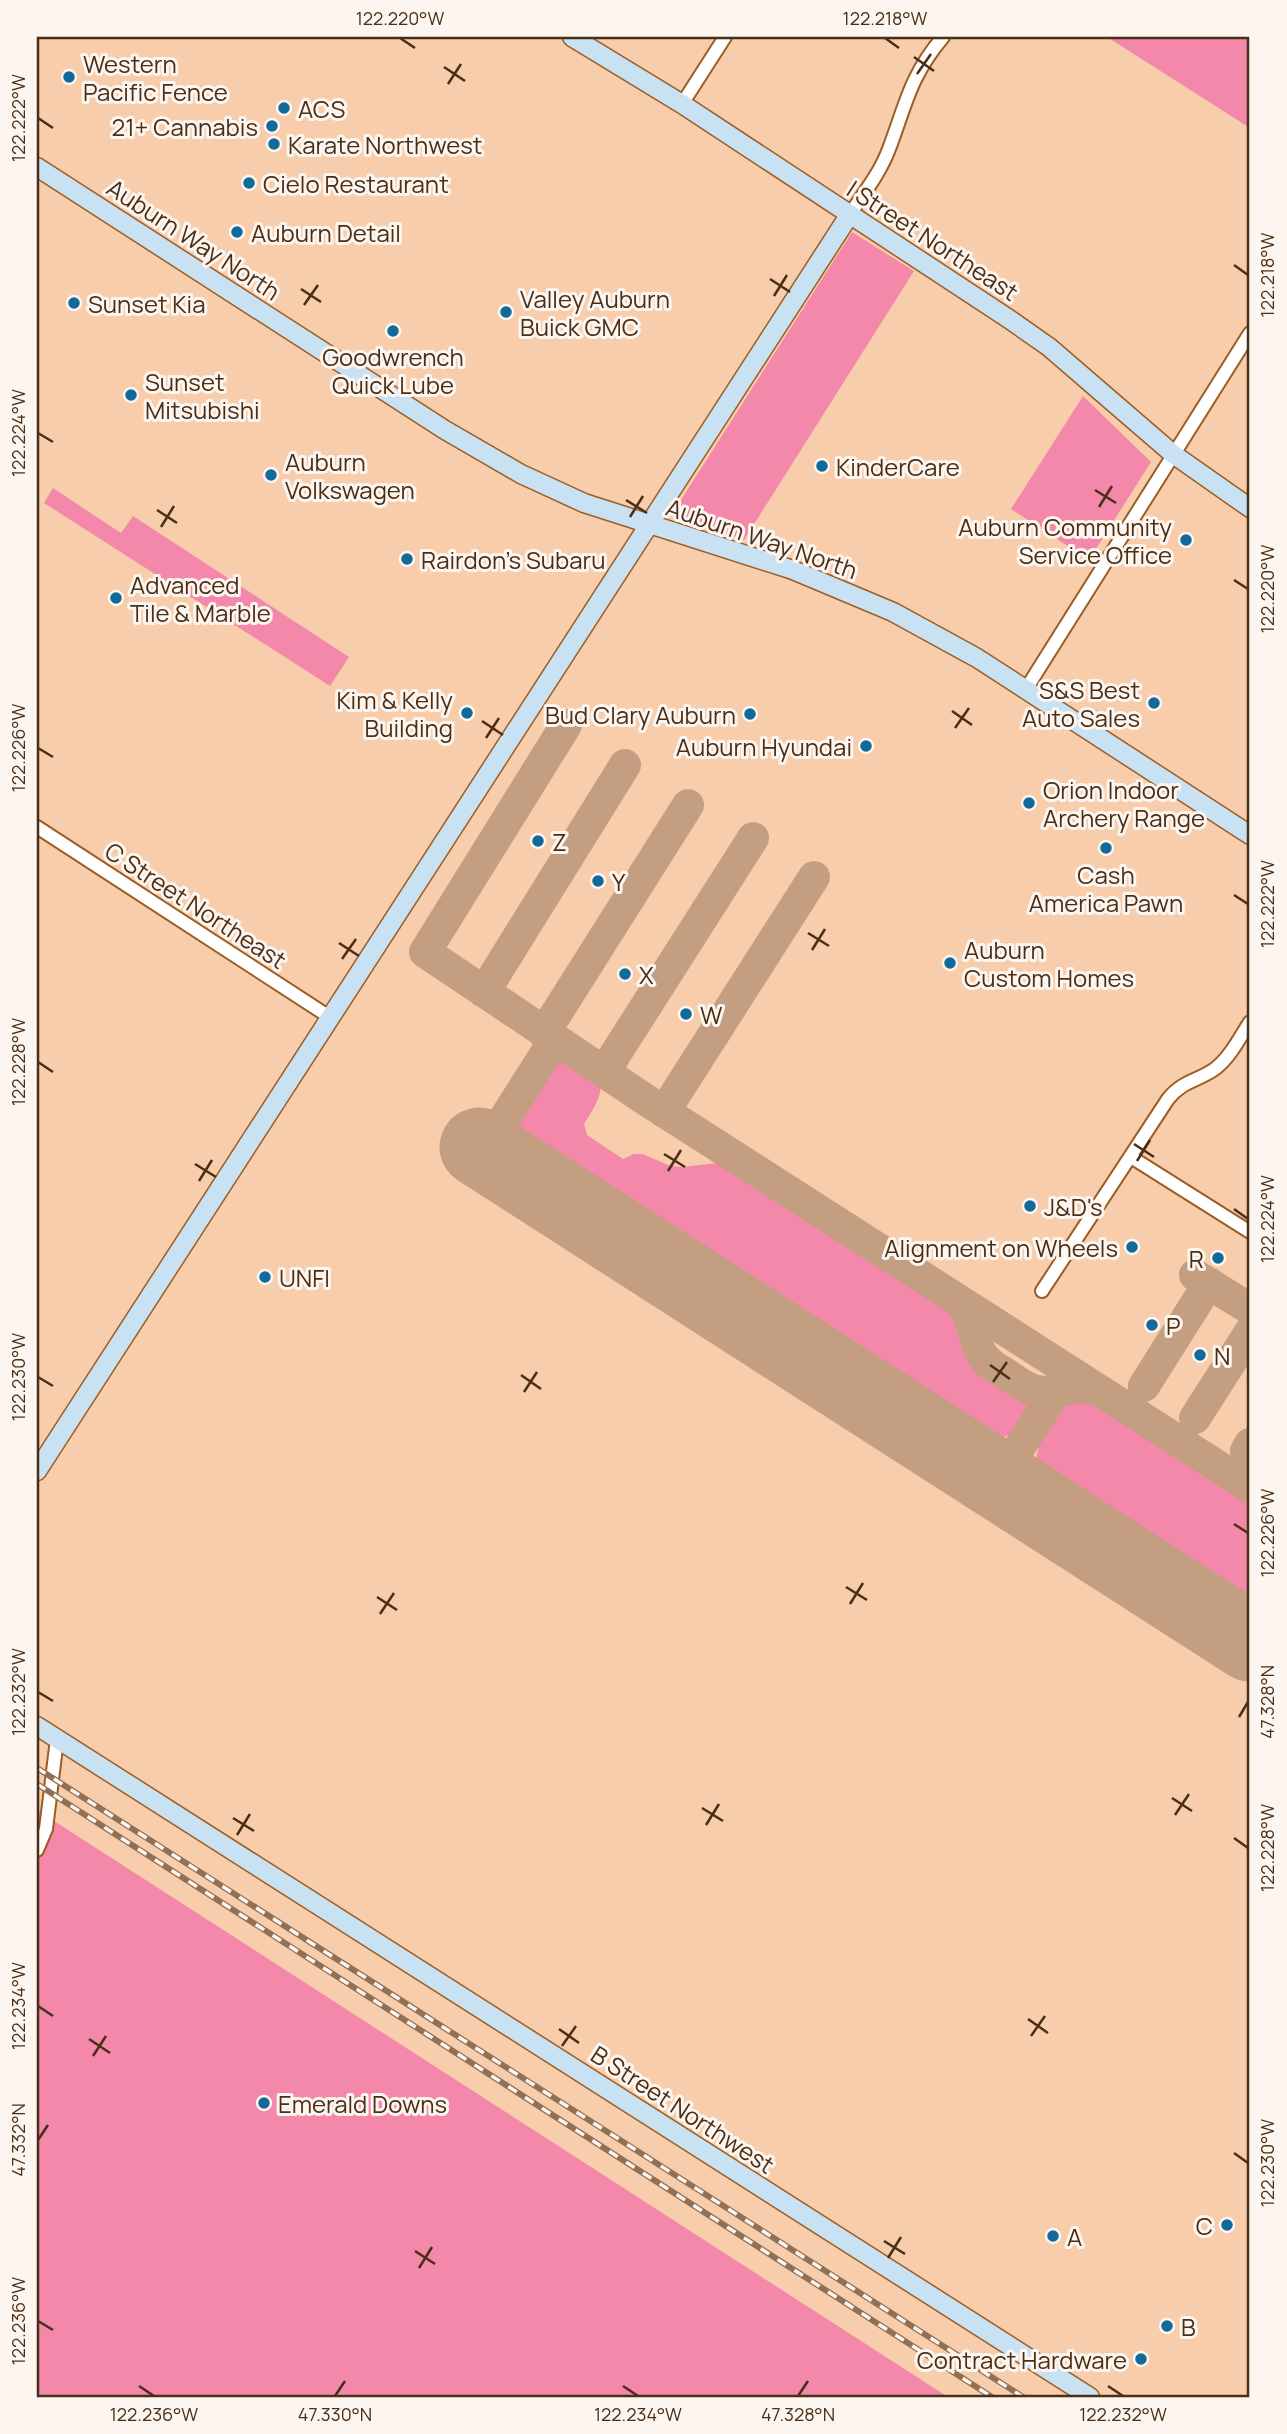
<svg xmlns="http://www.w3.org/2000/svg" width="1287" height="2434" font-family="Manrope,sans-serif">
<style>
.green{fill:#f488ab}
.lines{fill:none;stroke-linecap:round;stroke-linejoin:round}
.taxiway{stroke:#c49e80;stroke-width:32}
.runway{stroke:#c49e80;stroke-width:79}
.street-casing{stroke:#9c5d22;stroke-width:16}
.secondary-casing{stroke:#9c5d22;stroke-width:21}
.street{stroke:#fff;stroke-width:12}
.secondary{stroke:#c9e2f3;stroke-width:18}
.rail-casing{stroke:#917054;stroke-width:6}
.rail{stroke:#fdf5f0;stroke-width:3.5;stroke-dasharray:10;stroke-linecap:butt}
.ticks{fill:none;stroke:#4a2f17;stroke-width:2.5}
.poi-dot{fill:#126a9a;stroke:#fdf5f0;stroke-width:2.5}
.labels{text-anchor:middle;dominant-baseline:central;stroke-width:6;stroke-linejoin:round;paint-order:stroke}
.poi-label{font-size:24px;fill:#4a2f17;stroke:#fdf5f0;text-anchor:start}
.street-label{font-size:24px;fill:#4a2f17;stroke:#fdf5f0}
.neatline{fill:none;stroke:#4a2f17;stroke-width:2.5}
.ticks-label{font-size:18px;text-anchor:middle;fill:#4a2f17}
</style>
<rect width="100%" height="100%" fill="#f7cdab"/>
<path class="green" d="M1107,37H1250V128Z
M852,232L914,271L744,540L672,514Z
M1083,396L1151,462L1089,560L1011,509Z
M53,488L121,533L133,516L349,657L330,686L44,503Z
M561,1052C580,1059 609,1073 598,1099C595,1107 589,1116 584,1124L587,1135L623,1159L634,1154H643L668,1165L681,1167L727,1162L952,1305C969,1321 963,1345 977,1361C991,1378 1016,1386 1033,1400C1029,1427 1004,1445 977,1439L637,1224L504,1136C514,1105 536,1073 561,1052Z
M1075,1396H1087L1250,1500V1615L1051,1486L1035,1466C1039,1436 1050,1414 1075,1396Z
M37,1810L948,2397H37Z"/>
<g class="lines">
<path class="taxiway" d="M566,725L425,952L646,1100L1250,1487
M484,992L625,765
M544,1033L688,805
M604,1072L753,838
M664,1112L814,877
M484,1151L555,1039
M1195,1275L1250,1309
M959,1301C975,1317 971,1338 983,1356C989,1365 1000,1370 1009,1376C1016,1381 1024,1387 1033,1390C1054,1397 1076,1382 1098,1390
M1144,1386L1209,1283
M1195,1418L1250,1332
M1246,1451L1250,1444
M998,1481L1064,1378"/>
<path class="runway" d="M479,1147L1250,1642"/>
<defs>
<path id="street" d="M682,104L725,37
M850,214C864,193 880,173 889,149C906,104 910,76 943,37
M1026,689L1250,333
M37,827L331,1018
M1131,1157L1250,1232
M1042,1291L1168,1099C1183,1080 1199,1081 1216,1068C1231,1056 1240,1037 1250,1022
M37,1850L46,1829L57,1739"/>
<path id="secondary" d="M572,37L682,104L1009,319L1049,347L1173,454L1250,508
M37,167L445,430L521,474L584,503L793,570L893,612L977,658L1250,835
M37,1471L850,214
M37,1726L1090,2397"/>
</defs>
<use href="#street" class="street-casing"/>
<use href="#secondary" class="secondary-casing"/>
<use href="#street" class="street"/>
<use href="#secondary" class="secondary"/>
<defs>
<path id="rail" d="M37,1768L1023,2397
M37,1784L992,2397"/>
</defs>
<use href="#rail" class="rail-casing"/>
<use href="#rail" class="rail"/>
</g>
<path class="ticks" d="M400,38L415,48M885,38L899,48M914,57L934,71M444,67L465,81M917,74L931,54M448,84L461,64M38,118L53,128M1234,265L1248,275M770,279L790,292M301,289L321,302M774,296L787,275M304,305L318,285M38,433L53,442M1095,490L1116,503M626,500L647,513M1099,507L1112,486M157,510L177,523M630,517L643,496M161,527L174,506M1234,580L1248,589M952,711L972,725M482,721L503,735M955,728L969,708M486,738L499,718M38,748L53,757M1234,895L1248,904M808,933L829,946M339,943L359,956M812,950L825,929M342,959L356,939M38,1062L53,1072M1134,1144L1154,1157M664,1154L685,1167M1137,1161L1150,1140M195,1164L216,1177M668,1171L681,1150M199,1181L212,1160M1234,1209L1248,1219M990,1365L1010,1379M521,1375L541,1389M38,1377L53,1386M993,1382L1007,1362M524,1392L537,1372M1234,1524L1248,1533M846,1587L867,1600M377,1597L397,1610M850,1604L863,1583M380,1614L394,1593M38,1692L53,1701M1239,1717L1248,1702M1172,1798L1192,1811M702,1808L723,1821M1175,1815L1189,1794M233,1818L254,1831M706,1825L719,1804M237,1835L250,1814M1234,1838L1248,1848M38,2006L53,2016M1028,2019L1048,2033M559,2029L579,2043M1031,2036L1045,2016M89,2039L110,2053M562,2046L576,2026M93,2056L106,2036M38,2140L48,2125M1234,2153L1248,2163M884,2241L905,2254M415,2251L435,2264M888,2258L901,2237M419,2268L432,2247M38,2321L53,2330M139,2386L154,2396M623,2386L638,2396M1108,2386L1123,2396M335,2396L345,2381M798,2396L808,2381"/>
<g class="poi-dot">
<circle cx="69" cy="77" r="7"/>
<circle cx="284" cy="108" r="7"/>
<circle cx="272" cy="126" r="7"/>
<circle cx="274" cy="144" r="7"/>
<circle cx="249" cy="183" r="7"/>
<circle cx="237" cy="232" r="7"/>
<circle cx="74" cy="303" r="7"/>
<circle cx="506" cy="312" r="7"/>
<circle cx="393" cy="331" r="7"/>
<circle cx="131" cy="395" r="7"/>
<circle cx="822" cy="466" r="7"/>
<circle cx="271" cy="475" r="7"/>
<circle cx="1186" cy="540" r="7"/>
<circle cx="407" cy="559" r="7"/>
<circle cx="116" cy="598" r="7"/>
<circle cx="1154" cy="703" r="7"/>
<circle cx="467" cy="713" r="7"/>
<circle cx="750" cy="714" r="7"/>
<circle cx="866" cy="746" r="7"/>
<circle cx="1029" cy="803" r="7"/>
<circle cx="538" cy="841" r="7"/>
<circle cx="1106" cy="848" r="7"/>
<circle cx="598" cy="881" r="7"/>
<circle cx="950" cy="963" r="7"/>
<circle cx="625" cy="974" r="7"/>
<circle cx="686" cy="1014" r="7"/>
<circle cx="1030" cy="1206" r="7"/>
<circle cx="1132" cy="1247" r="7"/>
<circle cx="1218" cy="1258" r="7"/>
<circle cx="265" cy="1277" r="7"/>
<circle cx="1152" cy="1325" r="7"/>
<circle cx="1200" cy="1355" r="7"/>
<circle cx="264" cy="2103" r="7"/>
<circle cx="1227" cy="2225" r="7"/>
<circle cx="1053" cy="2236" r="7"/>
<circle cx="1167" cy="2326" r="7"/>
<circle cx="1141" cy="2359" r="7"/>
</g>
<g class="labels">
<g class="poi-label">
<text x="83" y="63">Western<tspan x="83" dy="28">Pacific Fence</tspan></text>
<text x="298" y="108">ACS</text>
<text x="258" y="126" text-anchor="end">21+ Cannabis</text>
<text x="288" y="144">Karate Northwest</text>
<text x="263" y="183">Cielo Restaurant</text>
<text x="251" y="232">Auburn Detail</text>
<text x="520" y="298">Valley Auburn<tspan x="520" dy="28">Buick GMC</tspan></text>
<text x="88" y="303">Sunset Kia</text>
<text x="393" y="356" text-anchor="middle">Goodwrench<tspan x="393" dy="28">Quick Lube</tspan></text>
<text x="145" y="381">Sunset<tspan x="145" dy="28">Mitsubishi</tspan></text>
<text x="285" y="461">Auburn<tspan x="285" dy="28">Volkswagen</tspan></text>
<text x="836" y="466">KinderCare</text>
<text x="1172" y="526" text-anchor="end">Auburn Community<tspan x="1172" dy="28">Service Office</tspan></text>
<text x="421" y="559">Rairdon's Subaru</text>
<text x="130" y="584">Advanced<tspan x="130" dy="28">Tile &amp; Marble</tspan></text>
<text x="1140" y="689" text-anchor="end">S&amp;S Best<tspan x="1140" dy="28">Auto Sales</tspan></text>
<text x="453" y="699" text-anchor="end">Kim &amp; Kelly<tspan x="453" dy="28">Building</tspan></text>
<text x="736" y="714" text-anchor="end">Bud Clary Auburn</text>
<text x="852" y="746" text-anchor="end">Auburn Hyundai</text>
<text x="1043" y="789">Orion Indoor<tspan x="1043" dy="28">Archery Range</tspan></text>
<text x="552" y="841">Z</text>
<text x="1106" y="874" text-anchor="middle">Cash<tspan x="1106" dy="28">America Pawn</tspan></text>
<text x="612" y="881">Y</text>
<text x="964" y="949">Auburn<tspan x="964" dy="28">Custom Homes</tspan></text>
<text x="639" y="974">X</text>
<text x="700" y="1014">W</text>
<text x="1044" y="1206">J&amp;D's</text>
<text x="1118" y="1247" text-anchor="end">Alignment on Wheels</text>
<text x="1204" y="1258" text-anchor="end">R</text>
<text x="279" y="1277">UNFI</text>
<text x="1166" y="1325">P</text>
<text x="1214" y="1355">N</text>
<text x="278" y="2103">Emerald Downs</text>
<text x="1213" y="2225" text-anchor="end">C</text>
<text x="1067" y="2236">A</text>
<text x="1181" y="2326">B</text>
<text x="1127" y="2359" text-anchor="end">Contract Hardware</text>
</g>
<g class="street-label">
<text transform="translate(194 239) rotate(33)">Auburn Way North</text>
<text transform="translate(933 240) rotate(33)">I Street Northeast</text>
<text transform="translate(762 538) rotate(19)">Auburn Way North</text>
<text transform="translate(196 905) rotate(33)">C Street Northeast</text>
<text transform="translate(683 2109) rotate(33)">B Street Northwest</text>
</g>
</g>
<rect width="1287" height="2434" fill="none" stroke="#fdf5f0" stroke-width="77"/>
<rect x="38" y="38" width="1210" height="2358" class="neatline"/>
<g class="ticks-label">
<text x="400" y="25">122.220°W</text>
<text x="885" y="25">122.218°W</text>
<text transform="translate(19 118) rotate(-90)" y="6">122.222°W</text>
<text transform="translate(1268 275) rotate(-90)" y="6">122.218°W</text>
<text transform="translate(19 433) rotate(-90)" y="6">122.224°W</text>
<text transform="translate(1268 589) rotate(-90)" y="6">122.220°W</text>
<text transform="translate(19 748) rotate(-90)" y="6">122.226°W</text>
<text transform="translate(1268 904) rotate(-90)" y="6">122.222°W</text>
<text transform="translate(19 1062) rotate(-90)" y="6">122.228°W</text>
<text transform="translate(1268 1219) rotate(-90)" y="6">122.224°W</text>
<text transform="translate(19 1377) rotate(-90)" y="6">122.230°W</text>
<text transform="translate(1268 1533) rotate(-90)" y="6">122.226°W</text>
<text transform="translate(19 1692) rotate(-90)" y="6">122.232°W</text>
<text transform="translate(1268 1702) rotate(-90)" y="6">47.328°N</text>
<text transform="translate(1268 1848) rotate(-90)" y="6">122.228°W</text>
<text transform="translate(19 2006) rotate(-90)" y="6">122.234°W</text>
<text transform="translate(19 2140) rotate(-90)" y="6">47.332°N</text>
<text transform="translate(1268 2163) rotate(-90)" y="6">122.230°W</text>
<text transform="translate(19 2321) rotate(-90)" y="6">122.236°W</text>
<text x="154" y="2421">122.236°W</text>
<text x="335" y="2421">47.330°N</text>
<text x="638" y="2421">122.234°W</text>
<text x="798" y="2421">47.328°N</text>
<text x="1123" y="2421">122.232°W</text>
</g>
</svg>
